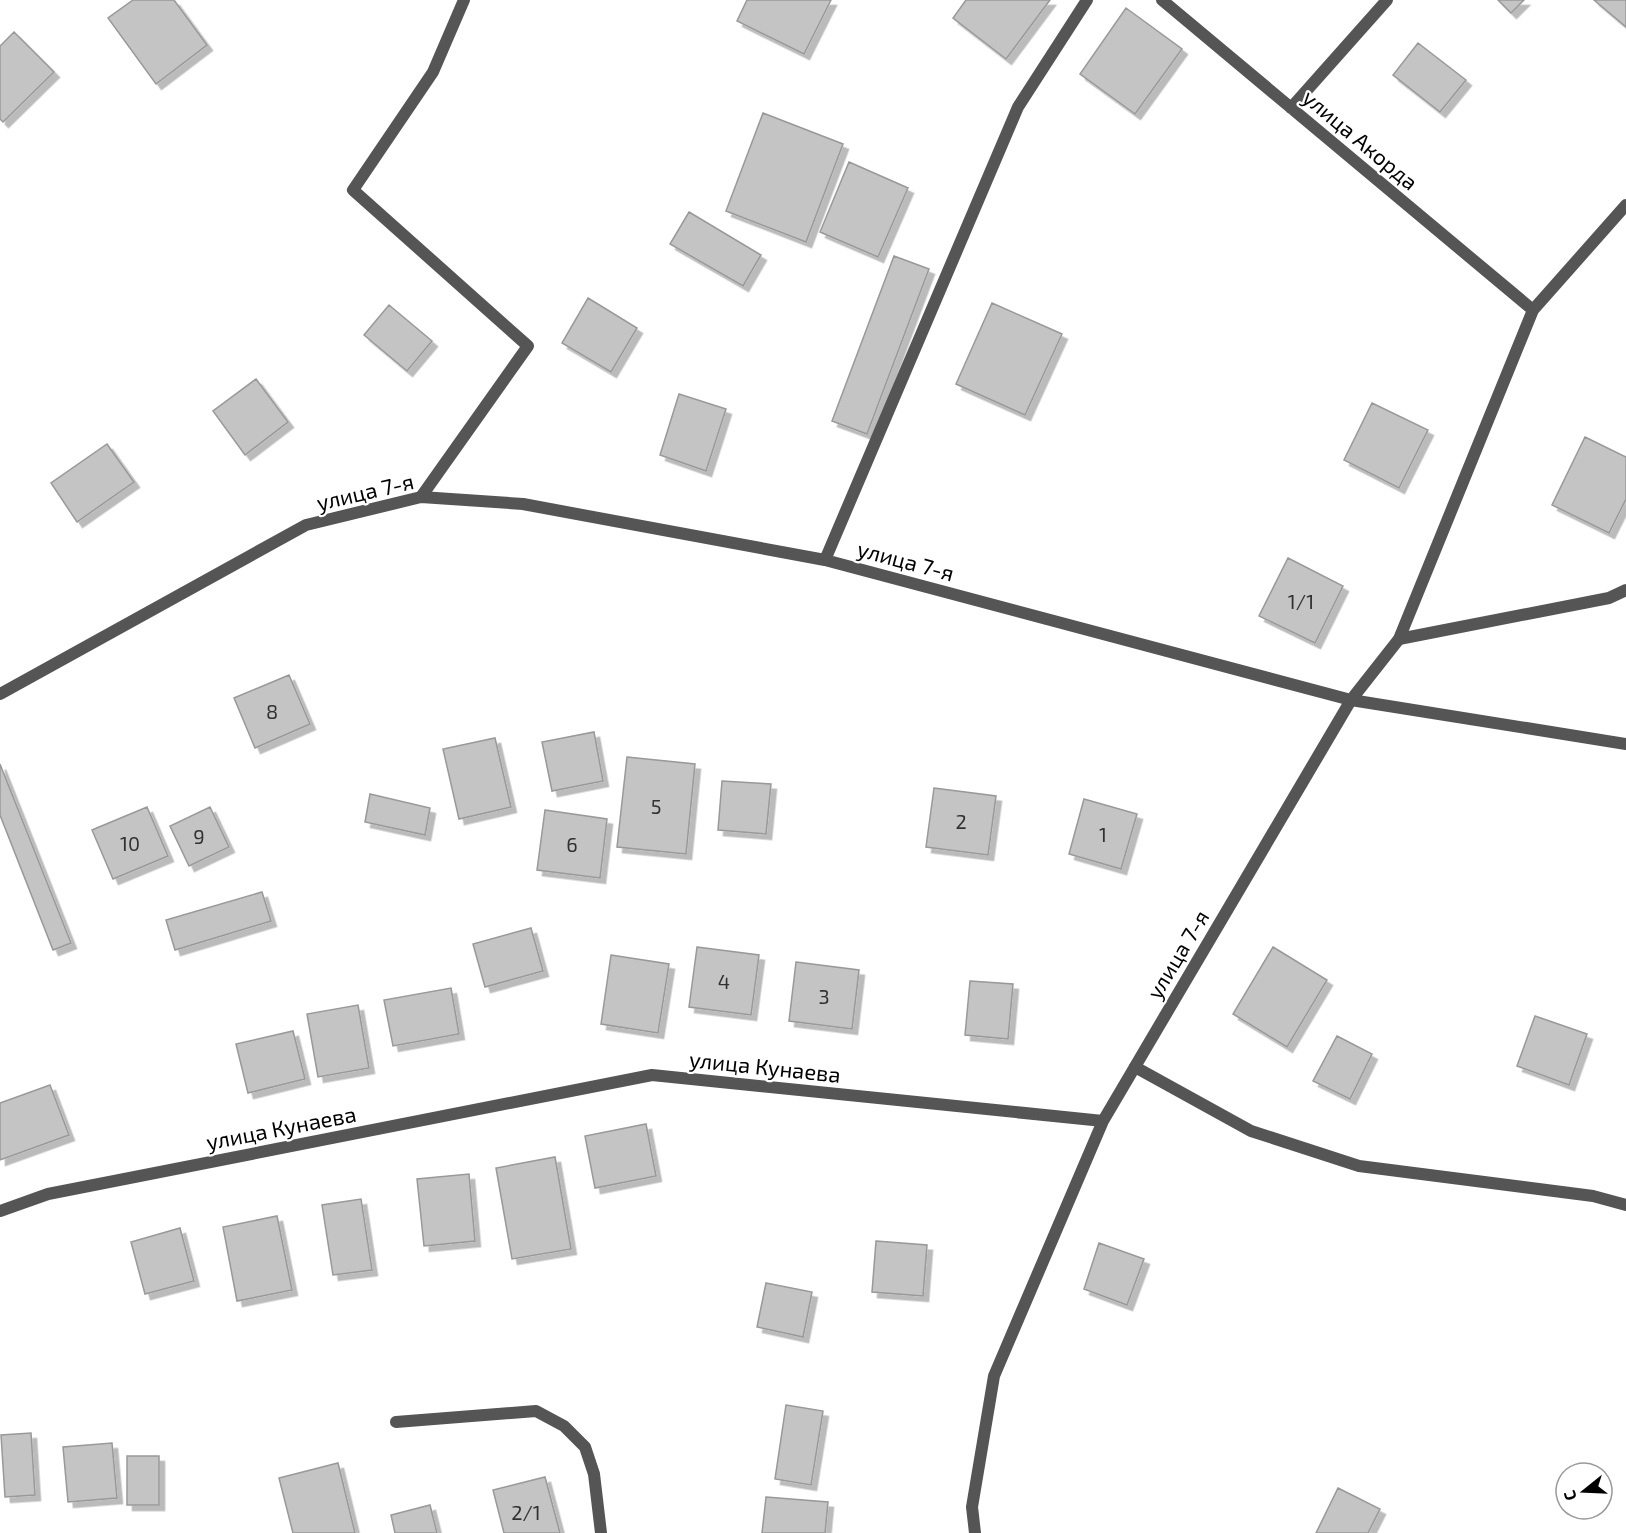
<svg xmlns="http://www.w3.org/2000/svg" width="1626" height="1533" font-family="'Exo 2',sans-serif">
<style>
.building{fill:#c4c4c4;stroke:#999;stroke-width:1.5;filter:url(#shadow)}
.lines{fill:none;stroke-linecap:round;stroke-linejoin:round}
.service{stroke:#555;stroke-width:12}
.minor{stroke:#555;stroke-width:12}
.labels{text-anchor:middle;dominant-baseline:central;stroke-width:4.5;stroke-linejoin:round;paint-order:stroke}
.number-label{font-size:20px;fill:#313131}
.street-label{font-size:22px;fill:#000;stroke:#fff}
</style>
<defs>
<filter id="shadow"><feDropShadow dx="5.5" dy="5.5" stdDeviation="0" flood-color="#0004"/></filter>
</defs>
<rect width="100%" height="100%" fill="#fff"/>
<path class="building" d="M133,0H174L207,45L156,84L108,18Z
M747,0H831L804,54L737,21Z
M966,0H1050L1006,59L953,18Z
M1498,0H1524L1511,13Z
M1594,0H1626V27Z
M1126,8L1182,49L1135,114L1080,74Z
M14,32L54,72L3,122L0,119V46Z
M1418,43L1466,80L1440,112L1393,75Z
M763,113L843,144L806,242L726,211Z
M849,162L908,188L878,257L820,232Z
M689,212L761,255L743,286L670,244Z
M894,256L929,269L867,434L832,421Z
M588,298L637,328L611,372L562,343Z
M992,303L1062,334L1025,415L956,384Z
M389,305L432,341L407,371L364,335Z
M256,379L288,422L245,455L213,411Z
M679,394L726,409L706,471L660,455Z
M1372,403L1428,430L1399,488L1344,460Z
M1585,437L1626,457V499L1609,533L1552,505Z
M107,444L134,482L77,522L51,483Z
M1288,558L1343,586L1315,643L1259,616Z
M289,675L310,724L255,748L234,698Z
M594,732L603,781L552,791L542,742Z
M495,738L511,807L459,819L443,749Z
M627,757L695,764L686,854L617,847Z
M0,764L71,943L53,950L0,815Z
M722,781L771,784L766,834L718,830Z
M934,788L996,796L988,855L926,847Z
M370,794L430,808L425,835L365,822Z
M1084,799L1137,814L1121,869L1069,854Z
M147,807L168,856L113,879L92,830Z
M210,807L229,847L189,866L170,826Z
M545,810L607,819L600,878L537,870Z
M262,892L271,921L175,950L166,920Z
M531,928L543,971L485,987L473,944Z
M697,947L759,955L751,1015L689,1007Z
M1273,947L1327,980L1287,1047L1233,1014Z
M611,955L669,964L658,1033L601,1024Z
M796,962L859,970L852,1029L789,1021Z
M970,981L1013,984L1008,1039L965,1035Z
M451,988L459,1034L393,1046L384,1000Z
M358,1005L369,1068L318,1077L307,1014Z
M1535,1016L1587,1034L1569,1085L1517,1066Z
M293,1031L305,1079L248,1093L236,1044Z
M1337,1036L1372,1054L1350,1099L1313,1081Z
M50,1085L69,1135L0,1160V1103Z
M646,1124L656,1176L595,1188L585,1136Z
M555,1157L571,1249L512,1259L496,1168Z
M469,1174L475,1241L424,1246L417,1179Z
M361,1199L372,1270L333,1275L322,1205Z
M277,1216L292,1290L237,1301L223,1227Z
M180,1228L194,1281L145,1294L131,1242Z
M876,1241L927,1245L923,1296L872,1292Z
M1099,1243L1144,1259L1127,1305L1084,1289Z
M766,1283L812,1292L803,1337L757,1327Z
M786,1405L823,1411L811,1485L775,1479Z
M31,1433L35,1495L5,1497L1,1435Z
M112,1443L117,1498L68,1502L63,1447Z
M127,1456H159V1505H127Z
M338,1463L355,1533H293L279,1478Z
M545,1477L560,1533H504L493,1490Z
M1338,1488L1380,1509L1368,1533H1316Z
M766,1497L828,1502L825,1533H762Z
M430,1505L437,1533H395L391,1515Z"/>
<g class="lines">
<path class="service" d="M421,497L528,346L353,190L433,72L464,0
M1399,639L1609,598L1626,590
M1135,1067L1251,1131L1359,1166L1593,1196L1626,1205
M396,1422L536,1411L564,1426L585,1447L594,1474L601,1533"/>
<path class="minor" d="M1162,0L1533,310
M1291,108L1387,0
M1626,205L1533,310L1399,639L1351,700L1626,744
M825,560L1018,107L1087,0
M0,694L306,525L421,497L523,504L825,560L1351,700L1103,1121
M0,1211L48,1194L652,1075L1103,1121L994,1376L972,1507L975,1533"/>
</g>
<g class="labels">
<g class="number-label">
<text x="1301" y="601">1/1</text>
<text x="272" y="711">8</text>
<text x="656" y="806">5</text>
<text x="961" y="821">2</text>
<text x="1103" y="834">1</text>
<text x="199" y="836">9</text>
<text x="130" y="843">10</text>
<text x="572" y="844">6</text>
<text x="724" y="981">4</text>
<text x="824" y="996">3</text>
<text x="526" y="1512">2/1</text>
</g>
<g class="street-label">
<text transform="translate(1361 139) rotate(40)">улица Акорда</text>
<text transform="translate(365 491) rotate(-13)">улица 7-я</text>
<text transform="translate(906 560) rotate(15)">улица 7-я</text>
<text transform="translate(1177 954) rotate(-59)">улица 7-я</text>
<text transform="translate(765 1066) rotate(6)">улица Кунаева</text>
<text transform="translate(281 1127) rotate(-11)">улица Кунаева</text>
</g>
</g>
<g transform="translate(1584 1491) rotate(252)"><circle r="28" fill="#ffffff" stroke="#999999" stroke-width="1.5"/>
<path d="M0-4.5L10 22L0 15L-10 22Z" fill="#000000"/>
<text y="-9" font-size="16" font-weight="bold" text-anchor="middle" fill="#000000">С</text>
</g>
</svg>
